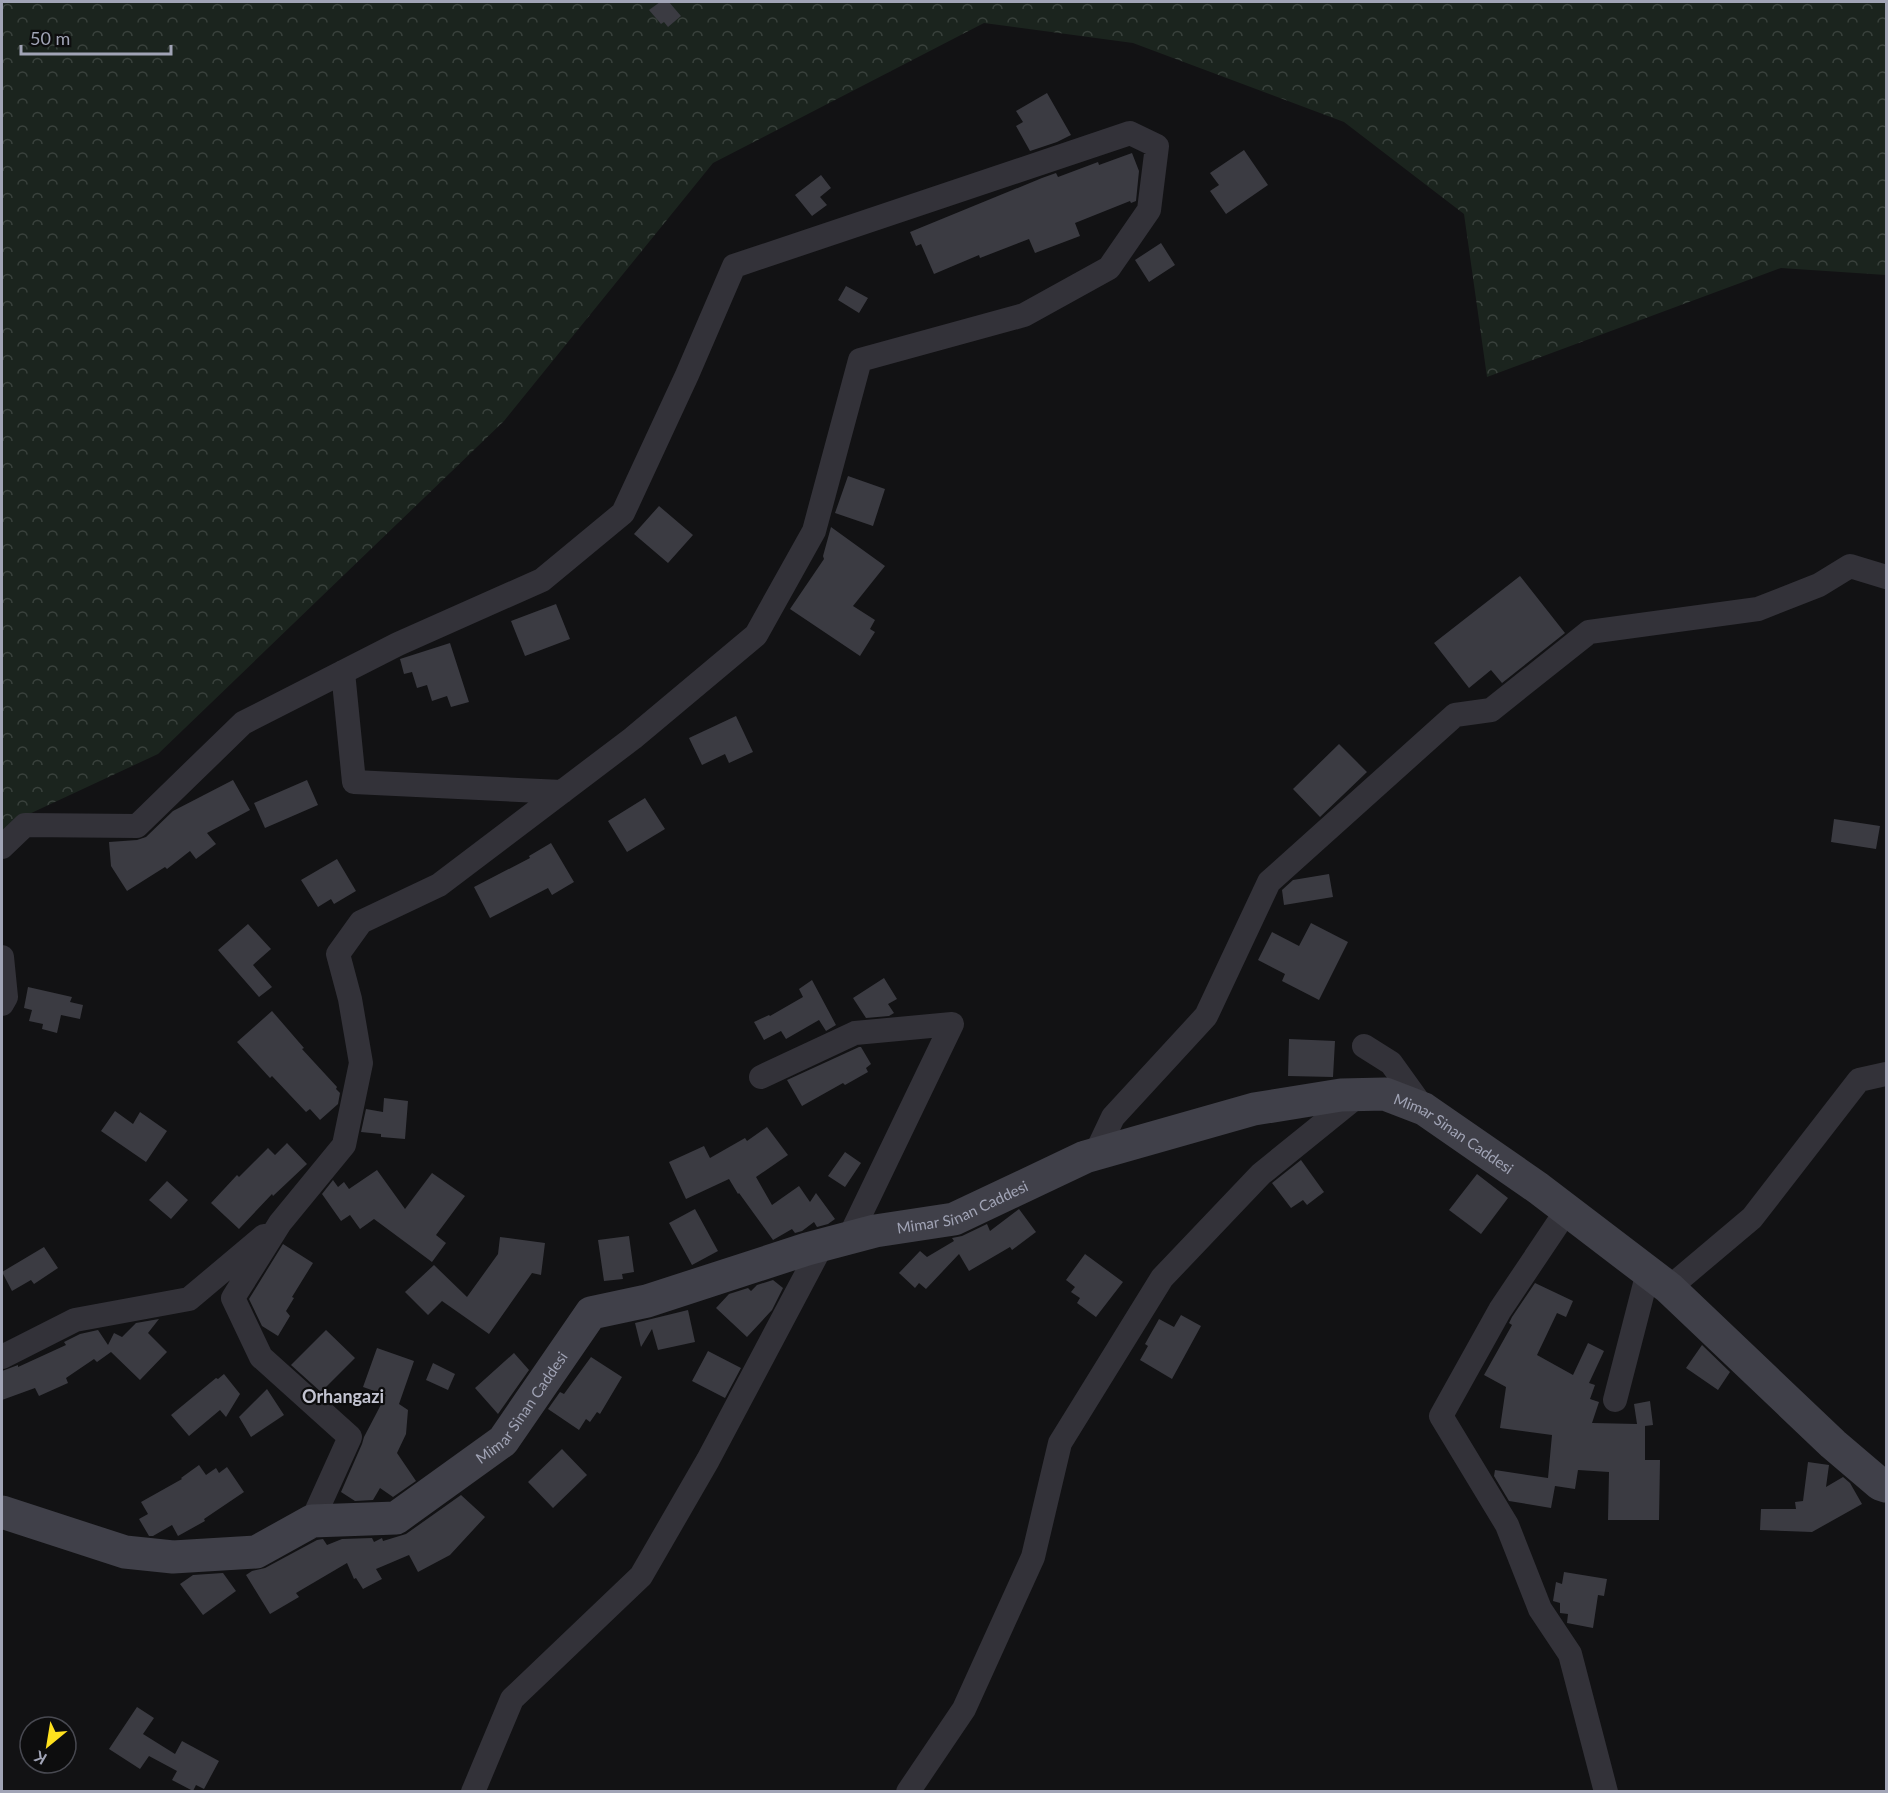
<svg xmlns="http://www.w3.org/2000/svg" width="1888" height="1793" font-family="Lato,sans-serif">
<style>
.forest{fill:url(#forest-crowns)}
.building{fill:#3b3b42}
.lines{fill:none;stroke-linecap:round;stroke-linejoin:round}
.street{stroke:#333239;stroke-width:24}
.secondary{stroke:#404049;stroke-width:33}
.labels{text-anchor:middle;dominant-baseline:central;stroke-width:4.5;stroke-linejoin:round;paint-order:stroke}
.street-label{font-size:15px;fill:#a1a4b6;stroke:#0d0d0e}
.quarter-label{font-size:18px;font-weight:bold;fill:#c3c4d1;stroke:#0d0d0e}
</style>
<defs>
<pattern id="forest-crowns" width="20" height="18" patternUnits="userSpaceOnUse" patternTransform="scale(1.5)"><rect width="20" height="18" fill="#1b241e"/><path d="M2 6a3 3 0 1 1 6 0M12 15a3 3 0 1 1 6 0" fill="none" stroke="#39413c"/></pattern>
</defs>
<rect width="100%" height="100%" fill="#121214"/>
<path class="forest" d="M2,2H1886V275L1781,268L1487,377L1464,214L1344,122L1133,43L984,23L713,163L504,421L158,754L12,822L2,838Z"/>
<path class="building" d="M660,2H669L681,16L668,27L664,22L661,24L649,10Z
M1047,93L1071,135L1057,142L1030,151L1016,126L1023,122L1016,111Z
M1244,150L1268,185L1226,214L1210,191L1219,185L1210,173Z
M1132,153L1139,171L1136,201L1131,203L1130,201L1075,223L1080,236L1035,253L1029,239L980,258L979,255L934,274L921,244L916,246L910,232L1042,178L1056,173L1058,177L1098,162L1099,165Z
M821,175L831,188L820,197L827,205L812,216L795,195Z
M1161,243L1175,265L1149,282L1135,260Z
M846,286L868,298L859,313L838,300Z
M848,476L885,489L873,526L835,513Z
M659,506L693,535L668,563L634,534Z
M831,527L885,566L853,606L875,620L870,629L875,632L860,656L790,609L824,559L823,556Z
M1520,576L1565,633L1502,683L1491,670L1469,688L1434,643Z
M556,604L570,639L525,656L511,621Z
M450,643L469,702L451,707L447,696L432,701L427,685L417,688L412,672L404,674L400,659Z
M736,716L753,752L729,763L725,754L702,765L689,738Z
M1339,744L1367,772L1320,817L1293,789Z
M233,780L250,810L207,833L216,844L196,859L190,851L167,869L165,867L127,891L111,866L109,842L137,840L146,837L173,811Z
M307,780L318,805L265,828L254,803Z
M645,798L665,829L627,852L608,821Z
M1834,819L1880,826L1876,849L1831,842Z
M551,843L574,882L552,895L548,888L490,918L474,887L530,858L529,856Z
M337,859L356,891L334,904L331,899L318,907L301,880Z
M1329,874L1333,897L1284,905L1282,890L1293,880Z
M1311,923L1348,942L1319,1000L1282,981L1285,974L1258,960L1272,932L1299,946Z
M248,924L271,949L253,965L272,987L259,997L218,950Z
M884,978L897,999L888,1004L894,1013L889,1016L866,1018L853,998Z
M812,980L836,1025L826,1031L819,1020L786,1039L781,1031L764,1040L754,1022L769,1015L770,1016L803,997L799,989Z
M28,987L72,997L70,1002L83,1005L80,1019L61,1015L57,1033L42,1029L43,1024L29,1021L32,1010L24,1008Z
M272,1011L304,1048L302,1049L337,1087L336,1089L340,1093L338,1104L320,1120L310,1109L306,1112L272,1076L270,1078L237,1042Z
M1289,1039L1335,1041L1333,1077L1288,1076Z
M859,1047H861L871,1064L866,1068L868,1072L845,1085L843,1083L802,1106L787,1080Z
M384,1098L408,1101L405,1139L381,1137V1134L361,1132L366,1109L383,1112Z
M115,1111L133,1124L140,1112L167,1131L146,1162L101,1131Z
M767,1127L788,1155L756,1177L772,1205L799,1186L810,1202L816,1193L835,1219L828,1224L817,1227L814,1222L802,1231L795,1233L792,1229L773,1240L739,1193L738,1194L729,1179L686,1199L669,1162L704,1146L710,1158L745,1138L747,1141Z
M287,1143L307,1164L273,1196L272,1194L239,1229L211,1203L237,1175L239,1177L268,1148L275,1155Z
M845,1152L861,1163L845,1187L828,1176Z
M1301,1160L1324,1192L1307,1205L1303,1200L1291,1208L1272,1183Z
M377,1170L405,1209L432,1173L465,1196L436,1235L446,1243L432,1262L374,1219L360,1229L350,1215L341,1221L322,1194L333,1180L338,1187L344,1182L349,1189Z
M1477,1174L1508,1198L1481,1234L1449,1210Z
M167,1181L188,1200L171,1219L149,1200Z
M695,1209L718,1251L692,1265L669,1223Z
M1019,1209L1036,1232L1012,1250L1010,1247L969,1271L959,1254L926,1289L919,1283L915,1288L899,1273L920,1251L927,1257L954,1241L952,1238L962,1236L987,1224L990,1231Z
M629,1236L634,1272L622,1274L623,1279L604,1281L598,1240Z
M500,1237L545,1243L541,1275L532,1273L489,1334L442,1301L428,1315L405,1292L434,1265L467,1297L498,1254Z
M283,1244L313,1263L292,1297L294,1298L286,1311L290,1316L278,1336L262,1326L249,1299Z
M44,1247L58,1268L34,1284L31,1280L12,1291L2,1272Z
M1085,1254L1123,1282L1096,1317L1077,1303L1080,1298L1071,1292L1075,1287L1066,1280Z
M773,1280L783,1288L772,1310L747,1337L716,1308L729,1294L748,1288L751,1291L757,1285Z
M1535,1283L1573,1301L1566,1317L1557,1313L1537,1355L1573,1375L1588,1343L1604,1351L1589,1383L1595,1385L1590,1399L1599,1402L1592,1423L1637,1424L1634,1404L1650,1401L1653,1425L1645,1426V1460H1660L1659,1520H1608L1609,1472L1578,1470L1575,1489L1555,1486L1551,1508L1509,1501L1494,1476L1495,1470L1548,1478L1552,1435L1500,1428L1506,1387L1484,1375L1512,1325L1509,1323L1512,1317Z
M688,1310L695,1342L658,1350L652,1329L641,1347L635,1323Z
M1181,1315L1201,1326L1172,1379L1140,1360L1148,1346L1145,1344L1159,1319L1174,1327Z
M159,1319L148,1333L167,1352L140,1380L111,1352L97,1362L94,1359L66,1378L68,1383L39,1396L35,1388L2,1400V1371L18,1365V1367L66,1345L64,1342L80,1334L98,1330L108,1345L114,1333L122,1337L136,1323Z
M326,1330L355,1358L321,1392L291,1365Z
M1702,1345L1730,1372L1718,1390L1686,1368Z
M377,1348L414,1361L399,1404L408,1410L406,1434L397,1453L416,1481L393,1497L380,1488L373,1500L355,1501L341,1492L362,1444L364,1437L386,1395L363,1387Z
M708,1351L741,1368L725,1398L692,1381Z
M514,1353L529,1370L498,1414L475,1388Z
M591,1357L622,1377L600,1414L597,1412L590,1422L586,1419L579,1430L548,1409L560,1392L564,1394Z
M433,1363L455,1374L448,1390L426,1380Z
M224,1374L240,1394L226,1417L220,1410L189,1436L171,1415L216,1378L218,1379Z
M267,1389L284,1415L251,1437L239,1417Z
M562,1449L587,1475L553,1508L528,1482Z
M1808,1462L1829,1465L1826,1487L1843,1477L1850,1483L1862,1504L1812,1532L1760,1530L1761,1509H1796L1795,1502L1803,1501Z
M199,1465L206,1475L216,1468L219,1473L227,1467L244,1492L204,1519L205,1521L178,1536L172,1525L153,1536H149L139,1519L148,1514L141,1502L182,1479L181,1478Z
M461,1495L485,1517L450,1555L418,1572L409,1555L376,1569L382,1579L363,1589L356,1578L354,1579L347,1563L296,1593L299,1597L270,1614L246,1575L252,1571L265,1568L317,1540L323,1539L327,1545L342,1539L372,1538L374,1542L382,1538L383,1541L406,1534Z
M1564,1572L1607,1579L1604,1596L1598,1595L1593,1628L1567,1623L1568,1614L1560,1613V1603L1553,1601L1556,1582L1562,1584Z
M223,1573L236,1591L203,1615L180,1584L193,1575Z
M137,1707L154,1718L143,1734L175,1754L182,1741L219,1761L204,1789L196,1785L193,1791L172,1780L177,1771L149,1756L140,1769L109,1749Z"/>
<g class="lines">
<path class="street" d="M343,672L354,782L562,792
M2,847L25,825L137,826L243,723L398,644L542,580L623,513L687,375L734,266L1130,133L1157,146L1149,210L1109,268L1024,315L860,360L814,531L756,635L633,738L439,885L361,922L338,954L350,999L361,1063L344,1145L280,1223L233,1298L261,1357L350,1437L312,1521
M2,957L6,997L2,1004
M1364,1046L1391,1063L1424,1109
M761,1077L855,1033L952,1024L849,1238
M1095,1155L1113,1117L1206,1016L1269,882L1455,715L1491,710L1589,632L1758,609L1819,585L1850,566L1886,577
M1567,1210L1500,1310L1441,1416L1507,1525L1540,1609L1570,1654L1606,1792
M1669,1288L1752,1218L1859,1080L1886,1074
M2,1357L75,1320L189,1299L264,1236
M1615,1400L1648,1272
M473,1792L512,1699L641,1576L708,1460L822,1245
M908,1792L964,1709L1033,1557L1060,1443L1162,1278L1261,1174L1360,1094"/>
<path class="secondary" id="s1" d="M2,1512L125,1552L173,1557L256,1552L312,1521L396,1518L503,1441L591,1313L647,1301L807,1249L875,1231L954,1219L1085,1157L1254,1109L1341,1095L1385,1094L1424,1109L1538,1188L1669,1288L1833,1444L1880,1484L1886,1486"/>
</g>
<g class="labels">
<g class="street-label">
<text stroke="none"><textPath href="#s1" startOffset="1604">Mimar Sinan Caddesi</textPath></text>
<text stroke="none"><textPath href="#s1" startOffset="1083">Mimar Sinan Caddesi</textPath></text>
<text stroke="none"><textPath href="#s1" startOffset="578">Mimar Sinan Caddesi</textPath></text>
</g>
<g class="quarter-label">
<text x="343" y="1396">Orhangazi</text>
</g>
</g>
<rect width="1888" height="1793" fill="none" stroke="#a1a4b6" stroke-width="6"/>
<g transform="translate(48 1745) rotate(210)"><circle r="28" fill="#0d0d0e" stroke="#484951" stroke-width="1.5"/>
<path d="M0-4.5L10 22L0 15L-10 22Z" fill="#ffe11e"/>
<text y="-9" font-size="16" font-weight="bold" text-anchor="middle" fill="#a1a4b6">K</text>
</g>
<path d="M21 45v9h150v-9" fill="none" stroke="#a1a4b6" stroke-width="3"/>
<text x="30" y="45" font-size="18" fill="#a1a4b6" stroke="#0d0d0e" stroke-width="4.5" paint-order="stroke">50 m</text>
</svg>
